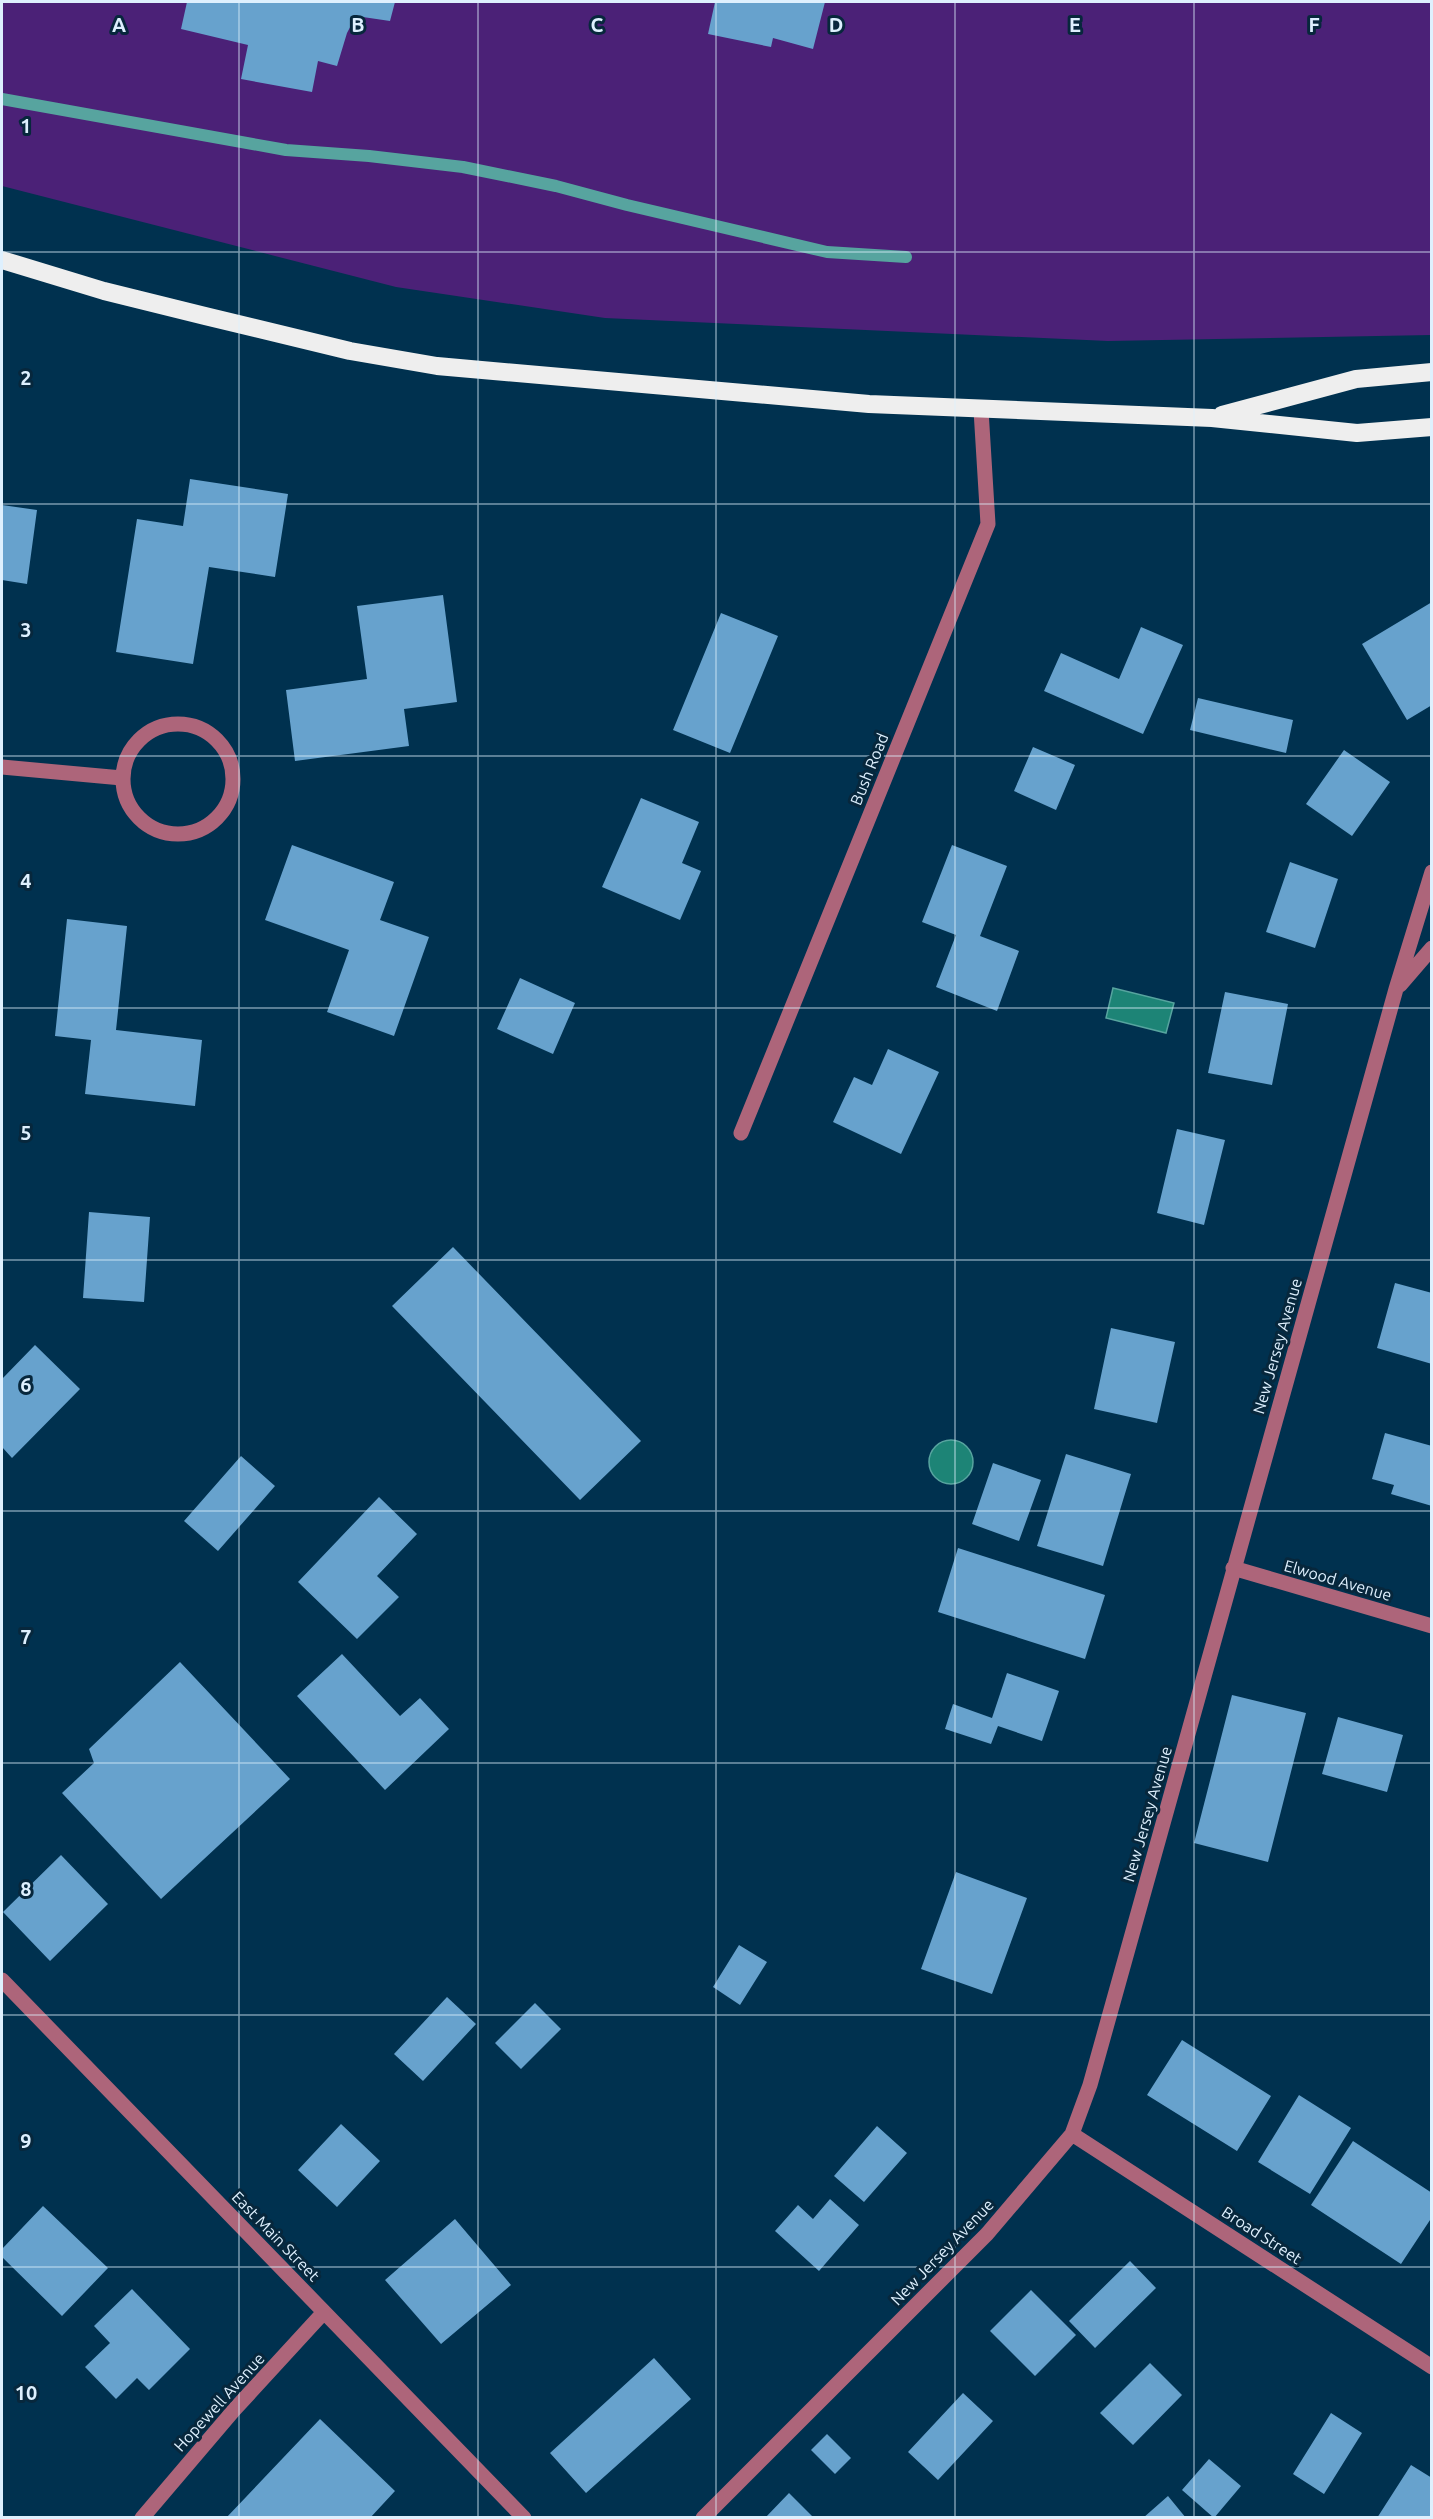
<svg xmlns="http://www.w3.org/2000/svg" width="1433" height="2519" font-family="Ubuntu,sans-serif">
<style>
.green{fill:#4b2177}
.water{fill:#1d8476;stroke:#57a49f;stroke-width:1.5}
.lines{fill:none;stroke-linecap:round;stroke-linejoin:round}
.stream{stroke:#57a49f;stroke-width:12}
.building{fill:#67a2cd}
.minor{stroke:#ad657a;stroke-width:15}
.highway{stroke:#eee;stroke-width:18}
.grid{fill:none;stroke:#def0fe;stroke-width:1.5;stroke-opacity:0.55}
.labels{text-anchor:middle;dominant-baseline:central;stroke-width:6;stroke-linejoin:round;paint-order:stroke}
.street-label{font-size:16px;fill:#def0fe;stroke:#07273c}
.grid-label{font-size:20px;text-anchor:middle;font-weight:bold;fill:#def0fe;stroke:#07273c;stroke-width:6;stroke-linejoin:round;paint-order:stroke}
</style>
<rect width="100%" height="100%" fill="#00314f"/>
<path class="green" d="M2,2H1431V335L1108,341L605,318L396,287L2,186Z"/>
<path class="water" d="M1113,988L1174,1003L1166,1033L1106,1018Z
M929 1462a22 22 0 1 1 44 0a22 22 0 1 1-44 0Z"/>
<g class="lines">
<path class="stream" d="M2,99L286,150L369,156L463,167L556,186L627,205L827,252L906,257"/>
</g>
<path class="building" d="M187,2H395L390,21L356,16L347,33L337,66L318,61L312,92L241,79L248,45L181,29Z
M715,2H825L813,49L773,38L771,47L708,34Z
M190,479L288,494L275,577L209,567L193,664L116,652L137,519L183,526Z
M2,505L37,510L27,584L2,580Z
M443,595L457,702L404,709L409,746L295,761L286,690L367,679L357,606Z
M1432,602V705L1407,720L1362,644Z
M721,613L778,636L730,753L673,730Z
M1141,627L1183,645L1143,734L1044,691L1061,653L1119,679Z
M1198,698L1293,720L1286,753L1190,730Z
M1033,747L1075,765L1056,810L1014,791Z
M1344,750L1390,782L1352,836L1306,804Z
M641,798L699,822L682,863L701,871L680,920L602,887Z
M292,845L394,882L380,920L429,937L394,1036L327,1012L349,950L265,920Z
M952,845L1007,866L980,936L1019,951L997,1011L936,987L956,935L922,922Z
M1290,862L1338,879L1315,948L1266,932Z
M67,919L127,926L116,1030L202,1040L195,1106L85,1094L91,1040L55,1036Z
M520,978L575,1003L553,1054L497,1029Z
M1225,992L1288,1004L1272,1085L1208,1073Z
M888,1049L939,1072L901,1154L833,1122L854,1077L872,1085Z
M1177,1129L1225,1140L1204,1225L1157,1213Z
M89,1212L150,1217L144,1302L83,1298Z
M453,1247L641,1441L580,1500L392,1306Z
M1395,1283L1432,1293V1364L1377,1348Z
M1111,1328L1175,1342L1157,1423L1094,1409Z
M35,1345L80,1389L12,1458L2,1447V1379Z
M1385,1433L1432,1446V1506L1391,1494L1394,1485L1372,1479Z
M1066,1454L1131,1474L1103,1566L1037,1546Z
M241,1456L275,1486L218,1551L184,1521Z
M993,1463L1041,1480L1019,1541L972,1524Z
M379,1497L417,1534L377,1576L399,1597L357,1639L298,1582Z
M958,1548L1105,1595L1085,1659L938,1612Z
M342,1654L400,1716L420,1698L449,1729L385,1790L297,1696Z
M180,1662L290,1779L161,1899L62,1793L94,1763L89,1749Z
M1007,1673L1059,1691L1042,1741L998,1726L991,1744L945,1729L953,1704L992,1718Z
M1232,1695L1306,1713L1268,1862L1194,1843Z
M1338,1717L1403,1735L1387,1792L1322,1774Z
M61,1855L108,1904L50,1961L3,1912Z
M956,1872L1027,1898L992,1994L921,1969Z
M739,1945L767,1962L740,2005L713,1987Z
M447,1997L476,2024L423,2081L394,2054Z
M535,2003L561,2029L521,2069L495,2043Z
M1182,2040L1271,2096L1237,2151L1147,2095Z
M1299,2095L1351,2128L1310,2194L1258,2162Z
M341,2124L380,2161L337,2207L298,2170Z
M877,2126L907,2153L864,2202L834,2176Z
M1353,2141L1432,2193V2217L1401,2264L1311,2205Z
M830,2199L859,2225L819,2271L775,2231L798,2205L813,2219Z
M43,2206L108,2268L62,2316L2,2257V2249Z
M455,2219L511,2285L441,2344L385,2280Z
M1130,2261L1156,2288L1095,2348L1069,2321Z
M132,2289L190,2349L149,2390L137,2378L116,2399L85,2367L110,2343L94,2326Z
M1031,2290L1076,2335L1035,2376L990,2331Z
M654,2358L691,2399L586,2493L550,2453Z
M1150,2363L1182,2395L1133,2445L1100,2413Z
M963,2393L993,2421L938,2480L908,2452Z
M1331,2413L1362,2433L1324,2494L1293,2474Z
M320,2419L395,2491L370,2518H226Z
M827,2434L851,2458L835,2474L811,2450Z
M1209,2459L1241,2486L1214,2518L1182,2490Z
M1411,2465L1432,2478V2518H1377Z
M789,2493L814,2518H765Z
M1168,2496L1186,2518H1143Z"/>
<g class="lines">
<path class="minor" d="M123 779a55 55 0 1 1 110 0a55 55 0 1 1-110 0Z
M2,767L122,778
M1400,985L1432,948
M741,1133L988,524L981,410
M1233,1568L1432,1626
M2,1980L524,2518
M1072,2134L1432,2367
M142,2518L234,2410L324,2312
M703,2518L987,2234L1072,2134L1090,2085L1396,989L1432,872"/>
<path class="highway" d="M2,260L104,291L205,316L350,351L437,366L869,404L1212,418L1357,433L1432,427
M1222,415L1356,379L1432,372"/>
</g>
<path class="grid" d="M239,2V2518M478,2V2518M716,2V2518M955,2V2518M1194,2V2518M2,252H1432M2,504H1432M2,756H1432M2,1008H1432M2,1260H1432M2,1511H1432M2,1763H1432M2,2015H1432M2,2267H1432"/>
<g class="labels">
<g class="street-label">
<text transform="translate(869 769) rotate(-68)">Bush Road</text>
<text transform="translate(1277 1346) rotate(-74)">New Jersey Avenue</text>
<text transform="translate(1338 1580) rotate(16)">Elwood Avenue</text>
<text transform="translate(1147 1814) rotate(-74)">New Jersey Avenue</text>
<text transform="translate(1262 2235) rotate(33)">Broad Street</text>
<text transform="translate(276 2236) rotate(46)">East Main Street</text>
<text transform="translate(942 2252) rotate(-46)">New Jersey Avenue</text>
<text transform="translate(219 2402) rotate(-48)">Hopewell Avenue</text>
</g>
</g>
<g class="grid-label">
<text x="119" y="32">A</text>
<text x="358" y="32">B</text>
<text x="597" y="32">C</text>
<text x="836" y="32">D</text>
<text x="1075" y="32">E</text>
<text x="1314" y="32">F</text>
<text x="26" y="133">1</text>
<text x="26" y="385">2</text>
<text x="26" y="637">3</text>
<text x="26" y="888">4</text>
<text x="26" y="1140">5</text>
<text x="26" y="1392">6</text>
<text x="26" y="1644">7</text>
<text x="26" y="1896">8</text>
<text x="26" y="2148">9</text>
<text x="26" y="2400">10</text>
</g>
<rect width="1433" height="2519" fill="none" stroke="#def0fe" stroke-width="6"/>
</svg>
